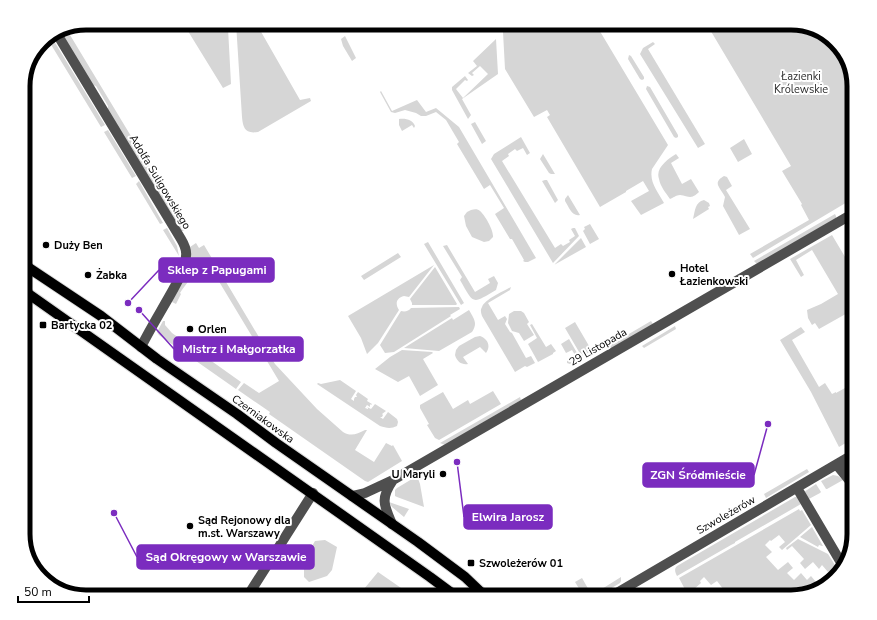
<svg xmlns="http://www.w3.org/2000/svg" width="877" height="620" font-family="'Nunito Sans',sans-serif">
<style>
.green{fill:#d6d6d6}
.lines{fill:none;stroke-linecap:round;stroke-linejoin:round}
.major-casing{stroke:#dbdbdb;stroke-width:12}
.minor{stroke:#4f4f4f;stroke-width:10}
.major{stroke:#000;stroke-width:10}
.poi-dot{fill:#000;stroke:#fff;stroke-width:1.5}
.labels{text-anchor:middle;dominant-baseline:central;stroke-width:4;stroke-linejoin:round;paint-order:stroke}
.park-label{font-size:11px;fill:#2d2d2d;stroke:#fff}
.street-label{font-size:11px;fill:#000;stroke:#fff}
.poi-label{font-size:11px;font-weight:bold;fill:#000;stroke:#fff;text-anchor:start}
.rim{fill:none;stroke:#000;stroke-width:5}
.leader{fill:none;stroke:#7b2cbf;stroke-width:1.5}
.callout-dot{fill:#7b2cbf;stroke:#fff;stroke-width:1.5}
.callout{fill:#7b2cbf;stroke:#7b2cbf;stroke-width:1.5}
.callout-label{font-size:12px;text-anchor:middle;font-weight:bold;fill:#fff}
</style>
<rect width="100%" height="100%" fill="#fff"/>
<path class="green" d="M183,23H226L228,28L231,84L223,88Z
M236,23H256L300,100L310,98L311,101L258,132C245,134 243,128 242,117Z
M513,23H595L668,145L652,169C649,182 658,192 664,203L641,215L631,201L649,191L643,181L626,191V192L600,207L547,117L550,115L547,110L534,117L505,69L503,32Z
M706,23H791L829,36L847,58L854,86V198L753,258L750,254L809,220L801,205L802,204L782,171L791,166Z
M67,30L187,229L183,231H180L108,110V106L96,86L92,85L61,32Z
M51,36L105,125L101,127L47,38Z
M345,36L356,58L352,61L343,46L341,39Z
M496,39L498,74L462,99L471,115L468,119L452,90V87L465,76L468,80L467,81L465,80L456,89L463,98L488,74L480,66L472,73L474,75L472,76L468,73L477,66L473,61Z
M653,42L655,44L648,49L705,144L698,148L640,54L643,48Z
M629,55L631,56L644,77V79L642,80L640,79L628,59Z
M647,86L650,87L678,135V137L676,138L674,137L646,89Z
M381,91L392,111L417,100L426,112L436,108L459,127L536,258L528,262H525L523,261L524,260L512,239H510L495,214L504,208L490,185L484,189L457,144L459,142L446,120L436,112L426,116H421L416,113L405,110L395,113L391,112L380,92Z
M399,119C406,118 413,120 415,126L414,128L412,125L402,131L399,125Z
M475,122L486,141L482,144L471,124Z
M108,130L136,176L132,178L104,132Z
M521,137L530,153L527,155L523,148L517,151L515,149L508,154L509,156L502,161L555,248L561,244L563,246L570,242L569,240L575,236L571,229L573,228H575L579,236L553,263L491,159L494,154Z
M744,139L752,154L738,162L730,148Z
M543,154L555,174H551L549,173L540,159Z
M676,154L679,158L671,163L682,184L691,179L699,192C691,200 689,196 680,195C676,195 673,198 670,199C666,193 660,186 659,179C655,168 668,159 676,154Z
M724,176L727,177L732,186L726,190L750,229L739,235L723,206L725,197C720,187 712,183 724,176Z
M545,180H547L558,200L555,203L542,181Z
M139,181L163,223L160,224L136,184Z
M568,195L580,215C572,217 569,207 565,201V199Z
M704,200L709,203L710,206L708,207L709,209L693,219C695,211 695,202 704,200Z
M471,210C475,209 478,209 480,211C485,215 494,231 493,237L489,241L484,242L472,237L466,226L464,216L467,212Z
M835,214L836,216V218L757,264L754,261Z
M590,224L599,239L590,244L583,231L585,229L584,227Z
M167,228L177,246L179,256L163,230Z
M832,235L854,272V302L848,306L851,311L819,329L815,323L812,325L808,318L807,310L821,304L838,294L812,250L796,260L804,275L801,277L790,259Z
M581,238L586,247L554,265Z
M428,242L464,303L461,305L424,244Z
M196,243L199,248L204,245L275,364L317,409L343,432C351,437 357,434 365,430H367L355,450L374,462L386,443L392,446L393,445L402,461L368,482L365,481L269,414L270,412L238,390L244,383L259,393L279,381L206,260L196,265C189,260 190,256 190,247Z
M447,245L475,292L490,283L488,279L494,276L498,283L496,290C471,305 474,304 460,280L462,277L443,246Z
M398,253L401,257L364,280L361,276Z
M434,265L409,297L404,296C396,298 395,304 399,310L378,343L367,354L361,338L348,316Z
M435,267L457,304L456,305H412V303L410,299Z
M190,274L195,276V278L189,280C186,285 183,288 180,293L181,294L176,304L170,301L184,276Z
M511,287L510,290L488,303L498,320L505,316L507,319L505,324L510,332L512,333L526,358L531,356L535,363L527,367L525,366L515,372L482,316C481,313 480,310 482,307C485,299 504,291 511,287Z
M459,307L460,309L450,315L451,316L394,352L385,353L380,345L401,311C405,312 409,311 411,308Z
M469,310C474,319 478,323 472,332L439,351L404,348L452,318L453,320Z
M514,311H521L524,313L529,322L527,324L534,335L524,341L519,333L512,331L508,323L509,314Z
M163,321H165V325L172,333L241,382L236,389L159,335L157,332Z
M651,321L653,324L610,349H608L605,348Z
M575,322L592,351L582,357L565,328Z
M532,324L546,347L551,344L556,351L553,353V354L538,362L528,344L537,338L530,325Z
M675,326L676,329L644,348L642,346Z
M801,327L805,332L792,340L819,387L825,383L832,394L836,392V393L854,383V438L839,447L811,392L780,340Z
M480,336C488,339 491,346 486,353L480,347L463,357L468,364C462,365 457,362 455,355L456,350L459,346L475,337Z
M569,339L580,358L570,364L567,363V361L575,355L572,350L566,353L561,344Z
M402,350L432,352L433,353L423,359L438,385L420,396L409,376L398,382L375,369L390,357Z
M340,380L356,391L351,399L354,401V399L355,397H357L356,395L358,392L368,399L367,401L372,404L371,405L370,404V407L367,405L365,408L368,409V408L367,407L371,409L375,404L386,411L382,414L383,415L382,417H380L383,419L388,412L397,419L398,422L397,426C391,429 386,428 380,426L317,384L318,383L321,384Z
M493,391L501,404L439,440L435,438L427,425L429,424L420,408V405L443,392L453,409L468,400L470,404Z
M520,397L521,400L445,445L440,443Z
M807,469L809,472L766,498L764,494Z
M833,475L838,476L843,480L827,489H826L821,481Z
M417,476L420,484L424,507L397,497L395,496V490L397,488Z
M816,484L821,492L820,493L807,500L804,492Z
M795,497H797L801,504L735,542V543L731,545L677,576C675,572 674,569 677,566Z
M389,502L409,509L404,517L392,507Z
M799,509L800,511L802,510L811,525L782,550L779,547L785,542L779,535L771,541L770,540L765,545L772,552L766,557L778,570L788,562L793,568L787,573L794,580L801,573L807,580L811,576L816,582L808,589L810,592L791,597H724L727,594L717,581L711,585L704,577L700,581L701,583L693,590L698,597L707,590L711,594L708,597L706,595L704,597H689L679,578Z
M812,527L823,546H822L819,545L818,547L800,537Z
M798,539L828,554L840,573L835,577L830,571L828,572L822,565L819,569L813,562L805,569L800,563L804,559L792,546L787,550L786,548Z
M325,540L337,547L332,570L327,576L309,582L304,577V560L315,541Z
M378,572L404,590L398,597H359V595Z
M621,577V581L620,583L600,595L597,592Z
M582,578L590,592L583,595L575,582Z"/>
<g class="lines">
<defs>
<path id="major" d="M23,264L101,316L157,359L237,414L276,443L418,542L465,577L486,597
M23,290L430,577L457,597"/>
</defs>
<use href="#major" class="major-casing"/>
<path class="minor" d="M57,34L181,239C184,244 187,250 186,256C186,268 179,278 174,288C163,308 151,327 141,347
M845,460L854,476
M837,465L854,486
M797,488L843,566
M352,496L365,493L393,480L854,213
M392,524C384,505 380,499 393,480
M247,597L313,493
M610,597L854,454"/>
<use href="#major" class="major"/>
</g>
<g class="poi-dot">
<circle cx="46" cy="245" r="4"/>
<circle cx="672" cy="274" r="4"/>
<circle cx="88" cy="275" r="4"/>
<rect x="39" y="321" width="8" height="8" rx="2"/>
<circle cx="190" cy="329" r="4"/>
<circle cx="443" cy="474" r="4"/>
<circle cx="190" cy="526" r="4"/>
<rect x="467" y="559" width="8" height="8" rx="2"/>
</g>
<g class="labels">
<g class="park-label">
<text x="801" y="76">Łazienki<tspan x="801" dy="13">Królewskie</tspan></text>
</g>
<g class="street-label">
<text transform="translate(160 182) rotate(59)">Adolfa Suligowskiego</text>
<text transform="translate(598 347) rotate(-30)">29 Listopada</text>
<text transform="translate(263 419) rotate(36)">Czerniakowska</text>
<text transform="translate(726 515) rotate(-30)">Szwoleżerów</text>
</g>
<g class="poi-label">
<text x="54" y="245">Duży Ben</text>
<text x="680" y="268">Hotel<tspan x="680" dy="13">Łazienkowski</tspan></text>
<text x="96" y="275">Żabka</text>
<text x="51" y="325">Bartycka 02</text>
<text x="198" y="329">Orlen</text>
<text x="435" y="474" text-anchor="end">U Maryli</text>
<text x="198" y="520">Sąd Rejonowy dla<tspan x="198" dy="13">m.st. Warszawy</tspan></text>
<text x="479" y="563">Szwoleżerów 01</text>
</g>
</g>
<path d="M0 0H877V620H0ZM86 30H791A56 56 0 0 1 847 86V534A56 56 0 0 1 791 590H86A56 56 0 0 1 30 534V86A56 56 0 0 1 86 30Z" fill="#fff" fill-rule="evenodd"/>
<path class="rim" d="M86 30H791A56 56 0 0 1 847 86V534A56 56 0 0 1 791 590H86A56 56 0 0 1 30 534V86A56 56 0 0 1 86 30Z"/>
<path class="leader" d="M128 303L159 270M139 310L174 349M768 424L754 475M457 462L464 517M114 513L137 557"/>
<g class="callout-dot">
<circle cx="128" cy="303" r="4"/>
<circle cx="139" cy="310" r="4"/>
<circle cx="768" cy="424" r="4"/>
<circle cx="457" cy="462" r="4"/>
<circle cx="114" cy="513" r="4"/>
</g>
<g class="callout">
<rect x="159" y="258" width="115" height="24" rx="4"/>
<rect x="174" y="337" width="129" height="24" rx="4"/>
<rect x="643" y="463" width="111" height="24" rx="4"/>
<rect x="464" y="505" width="88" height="24" rx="4"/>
<rect x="137" y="545" width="177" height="24" rx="4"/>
</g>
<g class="callout-label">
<text x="217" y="274">Sklep z Papugami</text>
<text x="239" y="353">Mistrz i Małgorzatka</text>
<text x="698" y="479">ZGN Śródmieście</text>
<text x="508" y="521">Elwira Jarosz</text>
<text x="226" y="561">Sąd Okręgowy w Warszawie</text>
</g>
<path d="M18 596v6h71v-6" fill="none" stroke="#000000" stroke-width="2"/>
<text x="24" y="596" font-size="12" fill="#000000" stroke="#ffffff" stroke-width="3" paint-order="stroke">50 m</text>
</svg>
